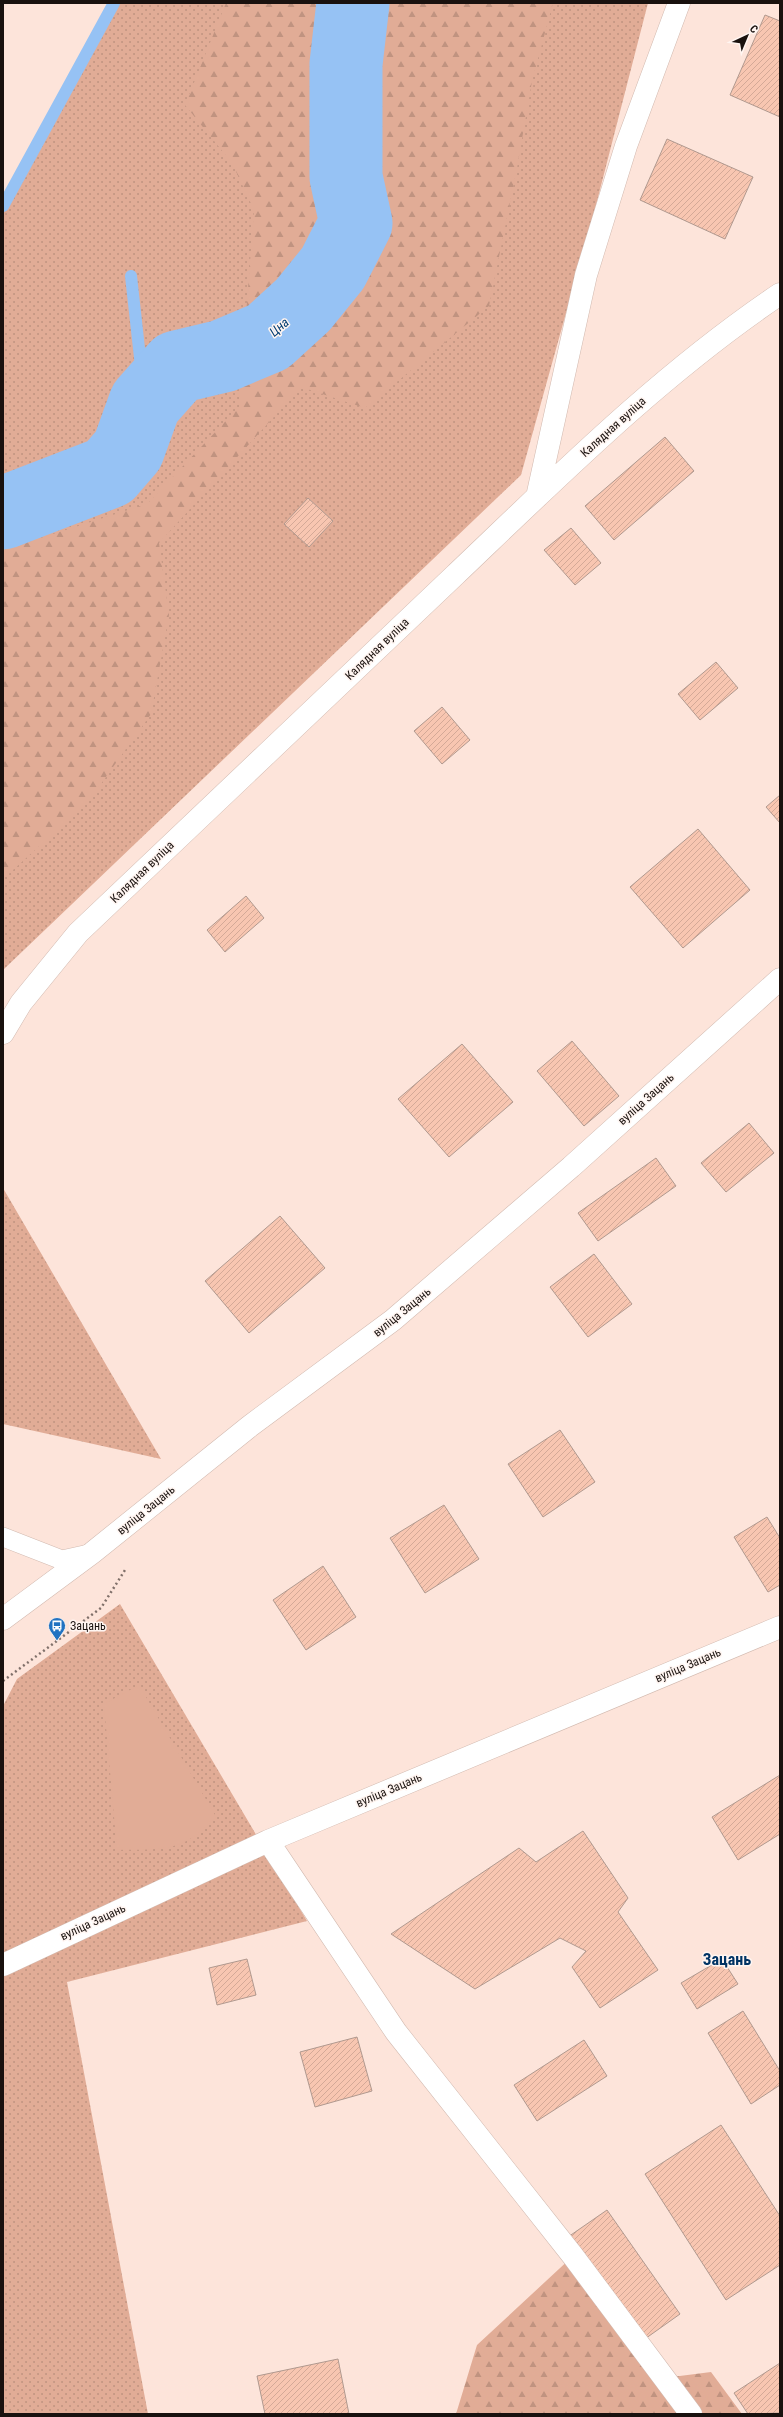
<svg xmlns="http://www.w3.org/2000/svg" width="783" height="2417" font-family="'Roboto Condensed',sans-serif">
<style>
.grass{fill:url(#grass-dots)}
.forest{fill:url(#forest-firs)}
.park{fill:#e1ac96}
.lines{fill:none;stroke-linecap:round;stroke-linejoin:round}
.stream{stroke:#96c2f4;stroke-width:12}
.river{stroke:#96c2f4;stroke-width:73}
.building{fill:url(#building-hatch);stroke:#b0998f}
.lane-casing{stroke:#d2bab0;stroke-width:20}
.street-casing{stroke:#d2bab0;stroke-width:23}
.secondary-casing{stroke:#d2bab0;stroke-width:23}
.path{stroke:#80706a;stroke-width:2.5;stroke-dasharray:2 3;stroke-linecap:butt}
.lane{stroke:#fff;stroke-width:19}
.street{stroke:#fff;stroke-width:22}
.secondary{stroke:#fff;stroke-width:22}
.labels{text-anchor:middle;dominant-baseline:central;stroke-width:3;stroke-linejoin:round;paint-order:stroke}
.street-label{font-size:12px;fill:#19110e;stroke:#fff5f1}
.poi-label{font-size:12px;fill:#19110e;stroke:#fff5f1;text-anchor:start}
.water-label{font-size:13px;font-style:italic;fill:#003c72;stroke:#fff5f1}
.district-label{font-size:16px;font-weight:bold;fill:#003364;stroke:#fff5f1}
</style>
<defs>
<pattern id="grass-dots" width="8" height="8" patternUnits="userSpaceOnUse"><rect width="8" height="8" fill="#e1ac96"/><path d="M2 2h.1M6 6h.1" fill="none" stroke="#c09380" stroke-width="1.8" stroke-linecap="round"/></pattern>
<pattern id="forest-firs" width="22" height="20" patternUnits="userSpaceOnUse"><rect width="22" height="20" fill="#e1ac96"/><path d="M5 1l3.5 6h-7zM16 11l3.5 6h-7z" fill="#c09380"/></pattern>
<pattern id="building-hatch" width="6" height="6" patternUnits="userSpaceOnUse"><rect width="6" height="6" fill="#f8c6b1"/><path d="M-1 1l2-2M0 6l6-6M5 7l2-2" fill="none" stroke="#d4a997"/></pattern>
</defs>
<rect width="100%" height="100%" fill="#fde4da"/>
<path class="grass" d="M114,3H648L596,205L521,475L3,970V206Z
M3,1188L161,1459L3,1424Z
M120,1604L307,1921L67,1982L148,2414H3V1706L17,1679Z"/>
<path class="forest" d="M226,3H553L532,81L517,168L489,306L365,408L301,387L159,543L169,615L151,714L88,802L3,879V550L147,504L239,407L254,210L232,163L185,105Z
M573,2256L664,2378L711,2372L742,2414H456L477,2345Z"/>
<path class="park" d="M139,1685L215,1815C188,1853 160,1849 117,1850L104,1704Z"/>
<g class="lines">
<path class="stream" d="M3,206L114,3
M131,276L145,403"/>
<path class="river" d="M3,513L109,472L128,450L145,403L177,367L223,356L268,337L303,305L333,268L356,223L346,177V64L353,3"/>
</g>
<path class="building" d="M765,15L780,21V117L730,95Z
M667,139L753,177L725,239L640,200Z
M665,437L694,471L614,540L585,506Z
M308,498L333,521L309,547L284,524Z
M571,528L601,563L575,585L544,550Z
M716,662L738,688L700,720L678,694Z
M442,707L470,740L442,764L414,731Z
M780,795V823L766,807Z
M698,829L750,890L683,948L630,887Z
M246,896L264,918L225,952L207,930Z
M572,1041L619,1096L584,1126L537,1071Z
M462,1044L513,1102L449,1157L398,1099Z
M749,1123L774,1153L726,1192L701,1163Z
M656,1158L676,1186L598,1241L578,1213Z
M280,1216L325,1268L249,1333L205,1281Z
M594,1254L632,1304L588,1337L550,1287Z
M560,1430L595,1482L543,1517L508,1464Z
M444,1505L479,1559L425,1593L390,1538Z
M767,1517L780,1538V1585L768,1592L734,1537Z
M323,1566L356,1617L306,1650L273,1600Z
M780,1775V1834L738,1860L712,1817Z
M583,1831L628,1898L618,1912L658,1970L600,2008L572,1967L586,1951L560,1938L475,1989L391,1934L519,1848L536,1862Z
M247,1959L256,1995L217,2005L209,1968Z
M722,1959L738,1984L697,2009L681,1983Z
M743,2011L780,2071V2085L751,2104L708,2033Z
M357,2037L372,2091L315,2107L300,2052Z
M584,2040L607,2076L537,2121L514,2085Z
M721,2125L780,2216V2265L726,2300L645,2174Z
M607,2210L680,2314L642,2341L568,2237Z
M338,2359L349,2414H265L257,2376Z
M780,2363V2413L748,2414L734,2393Z"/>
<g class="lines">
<defs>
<path id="lane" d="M3,1537L62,1560L89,1554"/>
<path id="street" d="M537,497L586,275L626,146L679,3
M3,1033L21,1003L78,933C204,814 329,694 455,575C559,476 661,374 780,294
M268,1841L396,2032L573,2256L691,2414
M3,1965L268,1841L780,1627"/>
<path id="secondary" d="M3,1619L92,1553L250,1426L393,1320L571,1167L780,979"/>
</defs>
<use href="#lane" class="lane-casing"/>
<use href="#street" class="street-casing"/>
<use href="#secondary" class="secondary-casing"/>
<path class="path" d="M3,1681L101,1608L125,1570"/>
<use href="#lane" class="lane"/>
<use href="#street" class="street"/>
<use href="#secondary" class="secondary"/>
</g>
<defs>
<symbol id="bus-pin" viewBox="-11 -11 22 30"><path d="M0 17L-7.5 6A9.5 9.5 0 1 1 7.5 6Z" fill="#2172c1" stroke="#fff5f1"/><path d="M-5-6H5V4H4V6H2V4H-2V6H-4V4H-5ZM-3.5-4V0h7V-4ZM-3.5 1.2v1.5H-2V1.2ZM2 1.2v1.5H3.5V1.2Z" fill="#fff"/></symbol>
</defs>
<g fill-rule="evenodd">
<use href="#bus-pin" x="47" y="1616" width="20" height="27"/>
</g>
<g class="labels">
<g class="street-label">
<text transform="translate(613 427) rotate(-42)">Калядная вуліца</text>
<text transform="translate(377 649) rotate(-44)">Калядная вуліца</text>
<text transform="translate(142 872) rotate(-44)">Калядная вуліца</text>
<text transform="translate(646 1099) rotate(-42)">вуліца Зацань</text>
<text transform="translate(402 1312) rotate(-39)">вуліца Зацань</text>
<text transform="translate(146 1510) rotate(-39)">вуліца Зацань</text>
<text transform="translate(688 1665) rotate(-23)">вуліца Зацань</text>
<text transform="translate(389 1790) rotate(-23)">вуліца Зацань</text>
<text transform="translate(93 1922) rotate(-25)">вуліца Зацань</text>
</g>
<g class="poi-label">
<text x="70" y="1626">Зацань</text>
</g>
<g class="water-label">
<text transform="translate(279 327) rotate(-41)">Цна</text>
</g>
<g class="district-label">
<text x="727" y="1959">Зацань</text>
</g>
</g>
<rect width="783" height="2417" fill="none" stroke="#19110e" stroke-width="8"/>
<g transform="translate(747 36) rotate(44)" stroke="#fff5f1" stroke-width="3" paint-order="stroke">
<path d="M0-3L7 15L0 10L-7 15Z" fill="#19110e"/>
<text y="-6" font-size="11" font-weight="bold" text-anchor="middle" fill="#19110e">С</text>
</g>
</svg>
